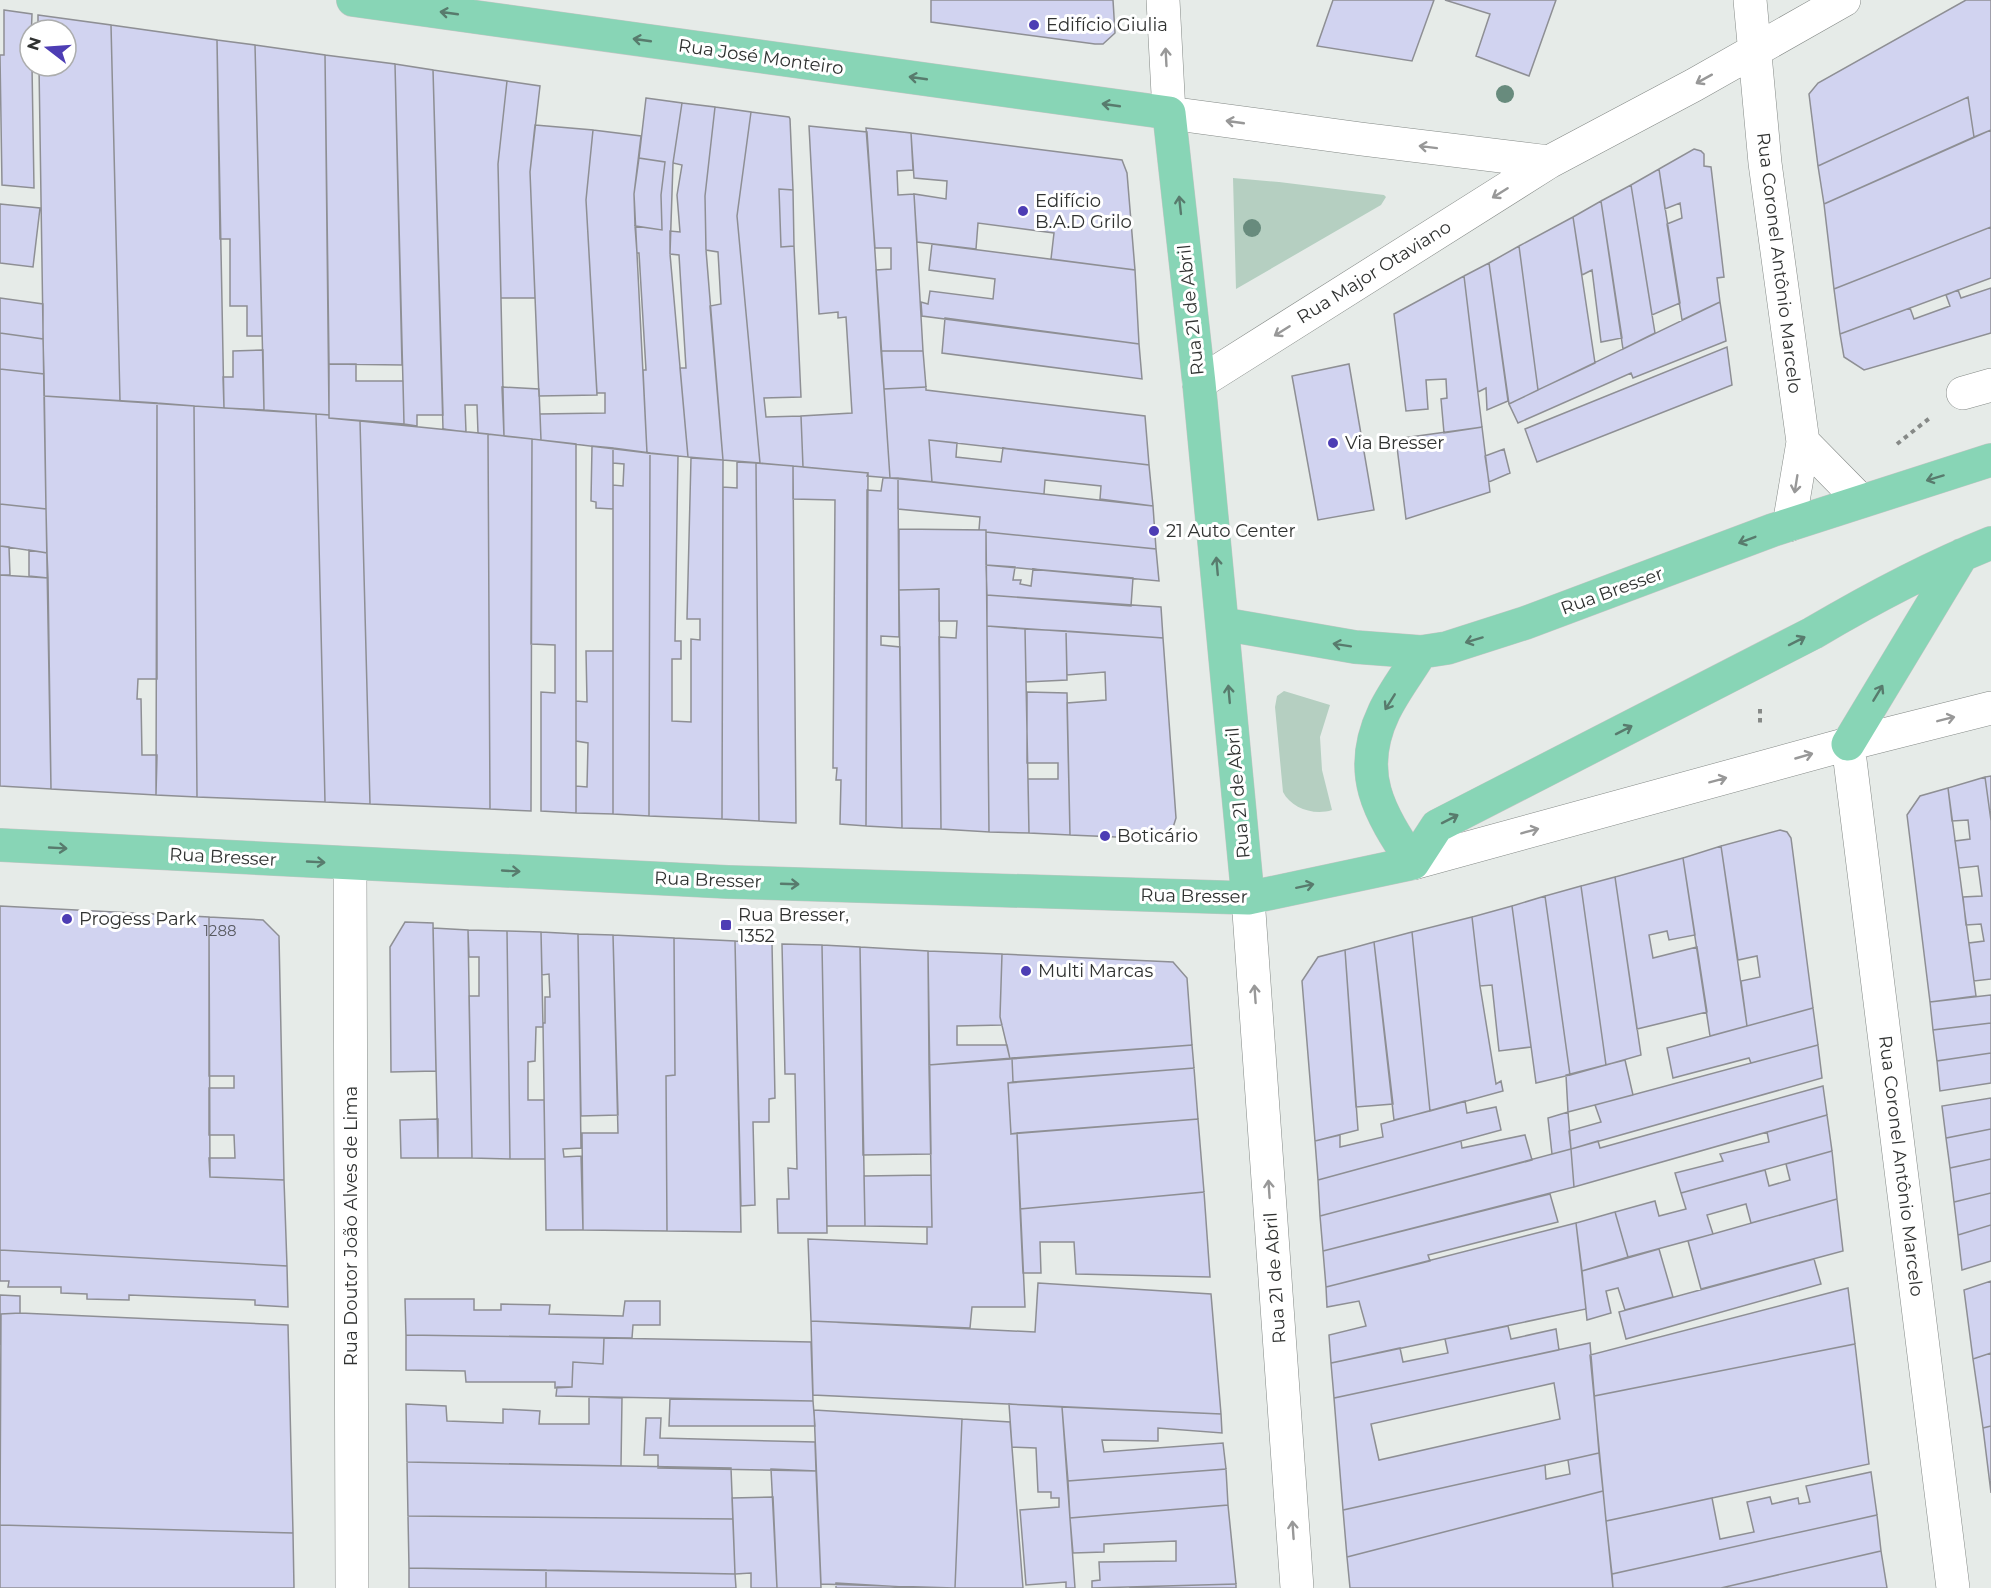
<svg xmlns="http://www.w3.org/2000/svg" width="1991" height="1588" font-family="Montserrat,sans-serif">
<style>
.green{fill:#b5cfc1}
.building{fill:#d1d3f0;stroke:#8e8f94;stroke-width:1.5;fill-rule:evenodd}
.lines{fill:none;stroke-linecap:round;stroke-linejoin:round}
.minor-casing{stroke:#848986;stroke-width:34}
.major-casing{stroke:#c5c6c5;stroke-width:34}
.path{stroke:#868987;stroke-width:4;stroke-dasharray:4.5 4.5;stroke-linecap:butt}
.minor{stroke:#fff;stroke-width:33}
.major{stroke:#88d5b6;stroke-width:33}
.tree{fill:#688b7d}
.oneway{stroke:#587b6d}
.oneway2{stroke:#989898}
.poi-dot{fill:#4d3db4;stroke:#fff;stroke-width:2}
.labels{text-anchor:middle;dominant-baseline:central;stroke-width:6;stroke-linejoin:round;paint-order:stroke}
.number-label{font-size:15px;fill:#585a61}
.poi-label{font-size:18px;fill:#303231;stroke:#fff;text-anchor:start}
.street-label{font-size:18px;fill:#303231;stroke:#fff}
</style>
<rect width="100%" height="100%" fill="#e6ebe8"/>
<path class="green" d="M1233,178L1279,182L1384,195L1386,197L1381,205L1236,289Z
M1284,691L1330,705L1320,737L1322,770L1332,810C1314,816 1291,808 1283,792L1275,707L1277,696Z"/>
<path class="building" d="M931,0H1113L1115,33L1103,44H1095L931,22Z
M1333,0H1434L1412,61L1317,46Z
M1445,0H1556L1529,76L1476,56L1490,14Z
M1966,0H1991V130L1974,137L1968,97L1818,166L1809,94L1818,83Z
M4,10L32,14L30,66H32L34,188L2,185L0,55H4Z
M38,15L111,25L120,401L44,396L39,66H66V30H38Z
M111,25L217,40L224,408L120,401Z
M217,40L255,45L262,336H247V306H230V239H220Z
M255,45L325,55L329,415L264,410Z
M325,55L395,64L402,365L329,364Z
M395,64L433,70L443,415H417V426L404,424Z
M433,70L507,81L498,164L504,436L478,433L477,405H465L466,432L443,429Z
M507,81L540,86L530,172L535,298H501L498,164Z
M1968,97L1974,137L1824,204L1818,166Z
M646,98L682,103L673,163L670,254L688,457L647,453L643,370H646L639,253H637L635,226L662,230L661,195L665,162L639,158Z
M682,103L715,107L705,196L706,250L723,460L688,457L680,368H686L679,255L670,254V231L680,232L677,195L682,165L673,163Z
M715,107L751,112L737,216L760,463L723,460L710,306L721,304L718,252L706,250L705,196Z
M751,112L789,117L790,119L793,190L779,189L781,247L794,246L801,397L764,398L766,417L801,416L803,467L760,463L737,216Z
M535,125L593,130L586,200L597,395L539,396L530,172Z
M809,126L867,132L890,478L867,476L868,473L803,467L801,416L852,413L846,317L838,318V312L819,314Z
M866,128L911,133L913,170L897,171L898,195L914,194L923,351H881L876,270L891,269V248H875Z
M593,130L641,136L634,194L647,453L541,440L540,414L605,413V393H597L586,200Z
M1991,130V227L1834,289L1824,204Z
M911,133L1122,160L1127,173L1135,270L1051,259L1054,233L978,223L976,249L917,242L914,194L946,199L947,181L914,178Z
M1694,149L1701,151L1704,154V166L1711,167L1724,277L1717,278L1720,302L1682,320L1667,224L1682,218L1680,203L1665,209L1659,169Z
M639,158L665,162L661,195L662,230L635,226L634,194Z
M1659,169L1680,303L1652,315L1631,185Z
M1631,185L1655,333L1623,349L1601,201Z
M779,189L793,190L794,246L781,247Z
M1601,201L1622,338L1601,342L1592,270L1582,275L1573,217Z
M0,204L40,208L33,267L0,263Z
M1573,217L1595,363L1538,390L1519,246Z
M1991,227V278L1840,334L1834,289Z
M932,244L1135,270L1139,344L922,316L921,302L928,304L930,291L993,299L995,279L929,270Z
M1519,246L1538,390L1509,404L1489,263Z
M1489,263L1508,401L1487,410L1486,388L1478,392L1464,276Z
M1464,276L1482,427L1444,433L1441,399L1447,398L1446,379L1426,380L1428,409L1406,411L1394,314Z
M1991,288V333L1864,370L1844,357L1840,334L1910,308L1914,319L1950,306L1946,295L1958,290L1961,298Z
M0,298L43,304V339L0,333Z
M1720,302L1726,341L1633,378L1631,373L1518,423L1509,404Z
M945,318L1139,344L1142,379L942,353Z
M0,333L43,339L44,374L0,369Z
M1727,347L1732,385L1537,462L1525,429Z
M263,350L264,410L224,408L223,377H233V351Z
M881,351H923L926,387L884,389Z
M329,364H356V381H403L404,424L329,418Z
M1349,364L1374,510L1318,520L1292,376Z
M0,369L44,374L46,509L0,504Z
M502,387L539,389L541,440L504,436Z
M926,387V390L1145,416L1149,465L929,440L932,482L890,478L884,389Z
M44,396L157,403V679H138L137,699H141L142,755H157L156,795L51,789Z
M157,403L194,406L197,797L156,795Z
M194,406L316,414L325,802L197,797Z
M316,414L329,415V418L360,421L370,804L325,802Z
M360,421L488,434L490,809L370,804Z
M1482,427L1490,492L1406,519L1396,439Z
M488,434L532,439L531,811L490,809Z
M532,439L576,444V813L541,811V692L555,693V645L531,644Z
M929,440L957,443L956,457L1001,462L1003,448L1149,465L1153,506L1100,499L1101,486L1045,480L1044,494L932,482Z
M592,446L613,448V509L596,508V502L591,501Z
M613,448L650,453L649,816L613,814V485L623,486L624,464L613,463Z
M1504,449L1510,473L1489,482L1485,456Z
M650,453L678,456L675,641H681V659H672V721L691,722V639L700,640V619H687L691,458L723,460L722,819L649,816Z
M737,462L756,463L759,821L722,819L723,487L737,488Z
M756,463L793,466L796,823L759,821Z
M793,466L868,473L866,826L840,824L841,780H836L837,768H833L835,500L793,499Z
M883,478H898L899,637L881,636V645L900,647L902,828L866,826L867,490L881,491Z
M898,478L1153,506L1156,549L986,532V530H979L980,517L898,509Z
M0,504L46,509L47,553L0,546Z
M899,529L986,530L989,832L941,829L939,637L956,638L957,621H939V589L899,590Z
M986,532L1156,549L1159,581L986,565Z
M0,546L9,547L10,575H0Z
M29,550L47,553L48,578L29,576Z
M986,565L1015,567L1013,580H1021L1020,584L1031,586L1033,569L1133,578L1131,606L987,595Z
M0,575L48,578L51,789L0,786Z
M939,589L941,829L902,828L899,590Z
M987,595L1161,607L1163,638L987,626Z
M987,626L1025,629L1029,833L989,832Z
M1025,629L1066,631L1067,680L1026,682Z
M1066,631L1163,638L1176,818L1171,834L1163,839L1070,835L1067,703L1106,700L1105,672L1067,675Z
M586,651H613V814L576,813V786L587,787L588,743L576,741V701L587,702Z
M1027,692L1067,693L1070,835L1029,833L1028,779H1058V763H1027Z
M1991,776V821L1985,777Z
M1985,777L1991,821V979L1974,981L1969,943L1984,941L1981,924L1966,925L1963,897L1982,896L1978,866L1959,868L1955,841L1970,839L1968,820L1952,821L1948,788Z
M1948,788L1976,996L1930,1002L1907,815L1920,796Z
M1780,830L1787,832L1791,838L1813,1008L1747,1026L1741,981L1760,977L1757,956L1738,960L1721,846Z
M1721,846L1747,1026L1710,1036L1683,858Z
M1683,858L1695,935L1669,940L1667,931L1649,935L1653,958L1697,947L1707,1012L1637,1029L1615,877Z
M1615,877L1641,1055L1606,1065L1581,886Z
M1581,886L1606,1065L1570,1075L1545,896Z
M1545,896L1570,1075L1536,1083L1512,906Z
M0,906L209,917L210,1177L284,1180L287,1266L0,1250Z
M1512,906L1531,1047L1499,1051L1492,985L1480,986L1472,917Z
M209,917L263,920L279,936L284,1180L210,1177L209,1158H235L234,1135H209V1088H234V1076H209Z
M1472,917L1480,986L1496,1084L1501,1081L1503,1091L1430,1111L1412,932Z
M405,922L433,923L436,1071L391,1072L390,947Z
M433,928L468,930L472,1158H438Z
M468,930L507,931L510,1159L472,1158L469,996H479V957H469Z
M507,931L541,932L543,1027H536L535,1061L528,1062V1100H544L545,1159H510Z
M541,932L578,934L581,1148L563,1149L564,1157L581,1156L583,1230H546L543,1023H545V997H550L549,974L542,975Z
M1412,932L1430,1111L1394,1120L1374,942Z
M578,934L613,935L618,1115L581,1116Z
M613,935L674,938L675,1075L666,1076L667,1231L583,1230L582,1133H618Z
M674,938L735,941L741,1232L667,1231L666,1076L675,1075Z
M735,941L772,943L775,1098L769,1099V1122H753L755,1205L741,1206Z
M1374,942L1393,1104L1356,1107L1345,950Z
M782,944L822,945L827,1233H778L777,1199H789L788,1168L797,1169L795,1074H785Z
M822,945L860,947L865,1226H827Z
M860,947L928,951L931,1154L863,1155Z
M1345,950L1358,1130L1315,1141L1302,981L1318,957Z
M928,951L1002,954L1000,1017L1002,1025L957,1026V1045H1007L1010,1059L929,1065Z
M1002,954L1173,962L1187,978L1192,1045L1010,1059L1000,1017Z
M1991,995V1023L1933,1030L1930,1002Z
M1813,1008L1818,1045L1751,1063L1749,1058L1673,1078L1667,1048Z
M1991,1023V1053L1937,1061L1933,1030Z
M1192,1045L1194,1068L1013,1082L1012,1058Z
M1818,1045L1822,1078L1571,1149L1569,1131L1601,1122L1595,1105Z
M1991,1053V1083L1940,1091L1937,1061Z
M1012,1058L1013,1082L1008,1083L1011,1134L1017,1133L1025,1307H972L970,1328L811,1321L808,1239L927,1244V1227H932L929,1065Z
M1625,1060L1633,1095L1568,1112L1566,1075Z
M1194,1068L1198,1119L1011,1134L1008,1083Z
M1823,1086L1827,1115L1574,1187L1571,1149L1598,1141L1600,1148Z
M1991,1098V1129L1946,1138L1942,1106Z
M1465,1101L1467,1113L1496,1107L1501,1130L1318,1180L1315,1141L1340,1135V1147L1383,1137L1381,1124Z
M1568,1112L1571,1149L1552,1154L1548,1118Z
M1827,1115L1832,1151L1681,1193L1675,1173L1723,1161L1720,1154L1769,1142L1767,1132Z
M438,1119V1158H401L400,1120Z
M1198,1119L1204,1192L1020,1209L1017,1133Z
M1991,1129V1159L1950,1168L1946,1138Z
M1525,1135L1532,1160L1320,1216L1318,1180L1461,1141L1462,1148Z
M1571,1149L1574,1187L1323,1251L1320,1216Z
M1832,1151L1837,1199L1751,1223L1746,1204L1707,1215L1713,1234L1628,1257L1615,1212L1655,1201L1659,1216L1686,1209L1681,1193L1765,1170L1769,1186L1790,1180L1786,1164Z
M1991,1159V1193L1954,1202L1950,1168Z
M931,1175L932,1227L865,1226L864,1176Z
M1204,1192L1210,1277L1076,1274L1074,1242H1040L1041,1273H1023L1020,1209Z
M1991,1193V1225L1958,1235L1954,1202Z
M1550,1194L1558,1222L1428,1255L1430,1261L1326,1287L1323,1251Z
M1837,1199L1843,1251L1701,1289L1688,1241Z
M1615,1212L1628,1257L1582,1271L1576,1223Z
M1576,1223L1586,1309L1331,1363L1329,1335L1366,1326L1359,1301L1327,1307L1326,1287Z
M1991,1225V1261L1962,1270L1958,1235Z
M1659,1249L1673,1297L1625,1310L1618,1288L1606,1291L1611,1313L1587,1320L1582,1271Z
M0,1250L287,1266L288,1307L255,1305V1300L129,1295V1300L87,1299V1294L61,1293V1287H8L9,1281H0Z
M1814,1259L1821,1284L1626,1339L1619,1312Z
M1991,1281V1353L1973,1359L1964,1290Z
M1038,1283L1211,1294L1221,1414L813,1395L811,1321L1035,1332Z
M1848,1288L1855,1344L1594,1396L1590,1355Z
M0,1295L20,1296V1313L1,1314L0,1345Z
M405,1299H474V1310H501V1304L550,1305L549,1314L623,1316L625,1301H660V1325H633L632,1338L406,1335Z
M20,1313L288,1325L293,1533L0,1525L1,1314Z
M1508,1326L1511,1339L1556,1329L1559,1350L1334,1398L1331,1363L1400,1348L1403,1362L1448,1353L1445,1339Z
M406,1335L604,1338L603,1364L573,1362L572,1387L555,1388V1382H466L465,1371L406,1370Z
M604,1338L811,1342L813,1401L556,1396L557,1387H572L573,1362L603,1364Z
M1590,1343L1599,1453L1343,1510L1334,1398ZM1554,1383L1560,1419L1379,1460L1371,1424Z
M1855,1344L1869,1464L1606,1521L1594,1396Z
M1991,1353V1426L1983,1428L1973,1359Z
M589,1397L622,1398L621,1466L407,1462L406,1404L446,1406L447,1421L503,1423V1409L540,1411L539,1424H589Z
M670,1399L813,1401L815,1426H669Z
M1009,1404L1062,1407L1075,1588H1066V1582L1026,1585L1020,1510L1059,1507V1498H1051V1492H1038L1036,1448L1012,1447Z
M1062,1407L1221,1414L1222,1433L1158,1428V1441L1102,1440L1104,1452L1223,1443L1226,1469L1068,1481Z
M814,1410L962,1419L955,1588L821,1584Z
M646,1418H661L660,1438L815,1442L816,1471L658,1468V1455H644Z
M962,1419L1010,1422L1023,1588H955Z
M1991,1426V1493L1983,1428Z
M1599,1453L1603,1491L1347,1557L1343,1510L1545,1465L1546,1479L1570,1474L1568,1460Z
M407,1462L731,1468L733,1519L408,1516Z
M771,1469L816,1471L821,1588H777Z
M1226,1469L1228,1505L1070,1518L1068,1481Z
M1871,1472L1877,1515L1612,1574L1606,1521L1712,1498L1720,1539L1754,1532L1747,1502L1770,1497L1772,1504L1798,1498L1799,1504L1810,1502L1806,1486Z
M1603,1491L1613,1588H1350L1347,1557Z
M773,1497L777,1588H751V1573L735,1574L732,1498Z
M1228,1505L1236,1584L1092,1588V1581L1100,1580L1099,1562L1176,1561V1541L1104,1544V1552L1073,1553L1070,1518Z
M1877,1515L1881,1551L1721,1588H1613L1612,1574Z
M408,1516L733,1519L735,1574L409,1568Z
M0,1525L293,1533L294,1588H0Z
M1881,1551L1887,1588H1721Z
M409,1568L546,1570V1588H409Z
M546,1570L735,1574L736,1588H546Z
M836,1583L920,1588H836Z
M1236,1584V1588H1130V1587Z"/>
<g class="lines">
<defs>
<path id="minor" d="M1163,0L1169,113L1361,139L1549,162
M1750,0L1765,163L1803,442L1789,525
M1199,383L1549,162L1694,85L1844,0
M1963,393L1991,385
M1803,442L1861,501
M1848,744L1953,1588
M1413,863L1848,744L1991,708
M350,864L352,1588
M1248,898L1297,1588"/>
<path id="major" d="M353,0L1169,113L1199,383L1248,898
M1223,624L1355,647L1421,652L1447,648L1525,623L1773,530L1991,460
M1848,744L1962,555
M0,845L728,882L1248,898L1413,863L1437,826L1813,633C1869,600 1931,567 1991,543
M1413,863C1379,812 1355,773 1384,712C1394,691 1409,672 1421,652"/>
</defs>
<use href="#minor" class="minor-casing"/>
<use href="#major" class="major-casing"/>
<path class="path" d="M1897,444L1931,417
M1760,709V725"/>
<use href="#minor" class="minor"/>
<use href="#major" class="major"/>
</g>
<g class="tree">
<circle cx="1505" cy="94" r="9"/>
<circle cx="1252" cy="228" r="9"/>
</g>
<defs><path id="oneway-shaft" d="M-6 0H5M1.5-3L5.5 0L1.5 3" fill="none" stroke-width="1.6" stroke-linecap="round" stroke-linejoin="round" transform="scale(1.5)"/></defs>
<g class="oneway">
<use href="#oneway-shaft" transform="translate(449 13) rotate(-172)"/>
<use href="#oneway-shaft" transform="translate(642 40) rotate(-172)"/>
<use href="#oneway-shaft" transform="translate(918 78) rotate(-172)"/>
<use href="#oneway-shaft" transform="translate(1111 105) rotate(-172)"/>
<use href="#oneway-shaft" transform="translate(1180 205) rotate(-96)"/>
<use href="#oneway-shaft" transform="translate(1935 478) rotate(163)"/>
<use href="#oneway-shaft" transform="translate(1747 540) rotate(159)"/>
<use href="#oneway-shaft" transform="translate(1217 566) rotate(-95)"/>
<use href="#oneway-shaft" transform="translate(1474 640) rotate(163)"/>
<use href="#oneway-shaft" transform="translate(1797 641) rotate(-27)"/>
<use href="#oneway-shaft" transform="translate(1342 645) rotate(-171)"/>
<use href="#oneway-shaft" transform="translate(1878 693) rotate(-59)"/>
<use href="#oneway-shaft" transform="translate(1229 694) rotate(-95)"/>
<use href="#oneway-shaft" transform="translate(1390 702) rotate(122)"/>
<use href="#oneway-shaft" transform="translate(1624 730) rotate(-27)"/>
<use href="#oneway-shaft" transform="translate(1450 819) rotate(-27)"/>
<use href="#oneway-shaft" transform="translate(58 848) rotate(3)"/>
<use href="#oneway-shaft" transform="translate(316 862) rotate(3)"/>
<use href="#oneway-shaft" transform="translate(511 871) rotate(3)"/>
<use href="#oneway-shaft" transform="translate(790 884) rotate(2)"/>
<use href="#oneway-shaft" transform="translate(1305 886) rotate(-12)"/>
</g>
<g class="oneway2">
<use href="#oneway-shaft" transform="translate(1166 57) rotate(-93)"/>
<use href="#oneway-shaft" transform="translate(1704 79) rotate(151)"/>
<use href="#oneway-shaft" transform="translate(1235 122) rotate(-172)"/>
<use href="#oneway-shaft" transform="translate(1428 147) rotate(-173)"/>
<use href="#oneway-shaft" transform="translate(1500 193) rotate(148)"/>
<use href="#oneway-shaft" transform="translate(1282 331) rotate(148)"/>
<use href="#oneway-shaft" transform="translate(1796 484) rotate(99)"/>
<use href="#oneway-shaft" transform="translate(1946 719) rotate(-14)"/>
<use href="#oneway-shaft" transform="translate(1804 756) rotate(-16)"/>
<use href="#oneway-shaft" transform="translate(1718 780) rotate(-15)"/>
<use href="#oneway-shaft" transform="translate(1530 831) rotate(-15)"/>
<use href="#oneway-shaft" transform="translate(1255 994) rotate(-94)"/>
<use href="#oneway-shaft" transform="translate(1269 1189) rotate(-94)"/>
<use href="#oneway-shaft" transform="translate(1293 1530) rotate(-94)"/>
</g>
<g class="poi-dot">
<circle cx="1034" cy="25" r="6"/>
<circle cx="1023" cy="211" r="6"/>
<circle cx="1333" cy="443" r="6"/>
<circle cx="1154" cy="531" r="6"/>
<circle cx="1105" cy="836" r="6"/>
<circle cx="67" cy="919" r="6"/>
<rect x="720" y="919" width="12" height="12" rx="3"/>
<circle cx="1026" cy="971" r="6"/>
</g>
<g class="labels">
<g class="number-label">
<text x="220" y="930">1288</text>
</g>
<g class="poi-label">
<text x="1046" y="25">Edifício Giulia</text>
<text x="1035" y="201">Edifício<tspan x="1035" dy="21">B.A.D Grilo</tspan></text>
<text x="1345" y="443">Via Bresser</text>
<text x="1166" y="531">21 Auto Center</text>
<text x="1117" y="836">Boticário</text>
<text x="738" y="915">Rua Bresser,<tspan x="738" dy="21">1352</tspan></text>
<text x="79" y="919">Progess Park</text>
<text x="1038" y="971">Multi Marcas</text>
</g>
<g class="street-label">
<text transform="translate(761 57) rotate(8)">Rua José Monteiro</text>
<text transform="translate(1779 263) rotate(83)">Rua Coronel Antônio Marcelo</text>
<text transform="translate(1374 272) rotate(-32)">Rua Major Otaviano</text>
<text transform="translate(1191 310) rotate(-96)">Rua 21 de Abril</text>
<text transform="translate(1612 591) rotate(-20)">Rua Bresser</text>
<text transform="translate(1238 793) rotate(-95)">Rua 21 de Abril</text>
<text transform="translate(223 857) rotate(3)">Rua Bresser</text>
<text transform="translate(708 880) rotate(2)">Rua Bresser</text>
<text transform="translate(1194 896) rotate(1)">Rua Bresser</text>
<text transform="translate(1901 1166) rotate(83)">Rua Coronel Antônio Marcelo</text>
<text transform="translate(351 1226) rotate(-90)">Rua Doutor João Alves de Lima</text>
<text transform="translate(1275 1278) rotate(-94)">Rua 21 de Abril</text>
</g>
</g>
<g transform="translate(48 48) rotate(287)"><circle r="28" fill="#ffffff" stroke="#acadad" stroke-width="1.5"/>
<path d="M0-4.5L10 22L0 15L-10 22Z" fill="#4d3db4"/>
<text y="-9" font-size="16" font-weight="bold" text-anchor="middle" fill="#303231">N</text>
</g>
</svg>
